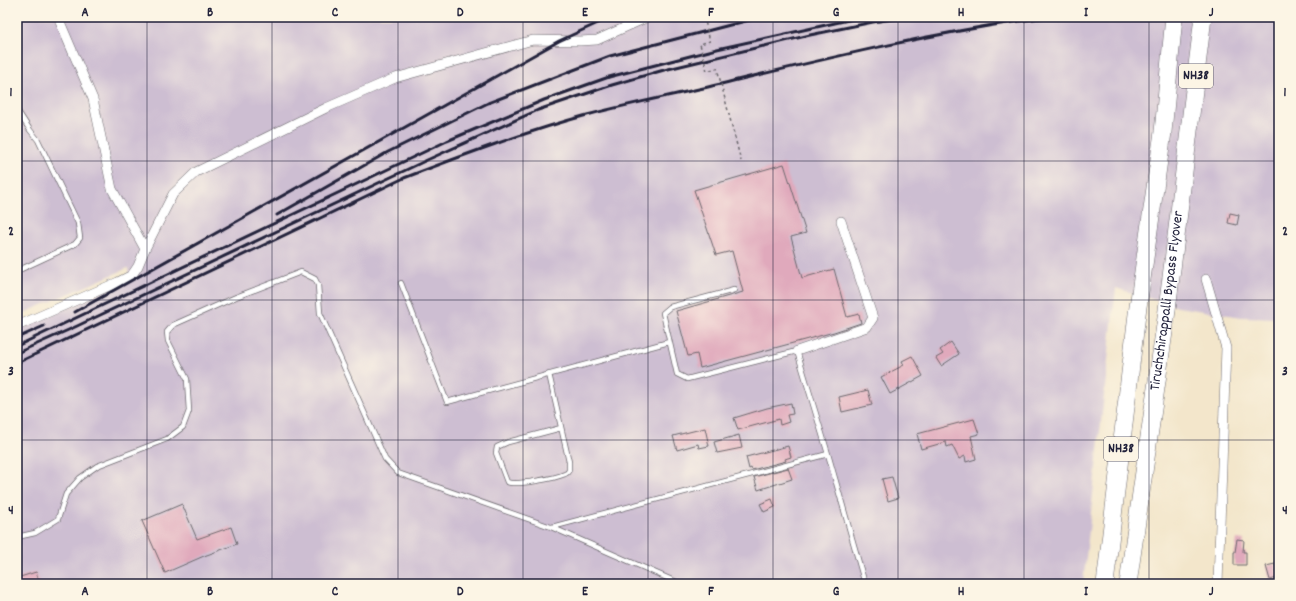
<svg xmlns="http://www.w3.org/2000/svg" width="1296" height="601" font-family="Dekko,sans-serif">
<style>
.industrial{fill:#cdbed2}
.building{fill:#e0a9bc}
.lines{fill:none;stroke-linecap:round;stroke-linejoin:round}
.lane-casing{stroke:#6b676d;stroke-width:6}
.street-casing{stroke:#6b676d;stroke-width:10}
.highway-casing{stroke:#6b676d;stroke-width:18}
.lane{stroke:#fff;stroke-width:4.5}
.street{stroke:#fff;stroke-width:9}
.highway{stroke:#fff;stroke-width:17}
.rail{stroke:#22223b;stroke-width:3}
.path-bridge{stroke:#6b676d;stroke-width:1.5;stroke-dasharray:3 3;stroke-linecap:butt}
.grid{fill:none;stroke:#22223b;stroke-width:1;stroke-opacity:0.55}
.labels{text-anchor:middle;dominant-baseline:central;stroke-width:3;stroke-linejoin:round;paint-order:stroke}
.shield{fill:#fcf5e5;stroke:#63616e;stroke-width:1}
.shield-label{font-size:14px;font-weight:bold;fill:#22223b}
.street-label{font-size:15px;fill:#22223b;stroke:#fcf5e5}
.neatline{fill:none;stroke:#22223b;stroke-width:1.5}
.grid-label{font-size:13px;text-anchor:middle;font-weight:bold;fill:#22223b}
</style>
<rect width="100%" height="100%" fill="#fcf5e5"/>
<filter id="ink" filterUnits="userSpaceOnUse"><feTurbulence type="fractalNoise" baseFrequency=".025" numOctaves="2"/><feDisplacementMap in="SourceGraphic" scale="8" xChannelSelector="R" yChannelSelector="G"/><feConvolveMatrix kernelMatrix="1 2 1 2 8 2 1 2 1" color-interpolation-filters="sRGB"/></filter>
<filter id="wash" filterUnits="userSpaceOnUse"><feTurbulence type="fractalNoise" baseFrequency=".012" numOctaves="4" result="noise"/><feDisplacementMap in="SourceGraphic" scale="16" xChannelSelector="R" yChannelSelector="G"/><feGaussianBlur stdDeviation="0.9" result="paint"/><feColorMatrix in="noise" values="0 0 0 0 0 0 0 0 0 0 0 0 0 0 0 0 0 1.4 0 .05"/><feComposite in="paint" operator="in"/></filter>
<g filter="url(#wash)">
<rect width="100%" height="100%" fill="#f3e6cb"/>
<path class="industrial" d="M17,17H1279V318L1241,317L1178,307L1116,288L1083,584H17V330L129,279L128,268L17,316Z"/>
<g id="blocks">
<path class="building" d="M784,164L806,233L791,237L802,278L834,269L847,317L859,314L861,323L834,332L700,368L697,354L688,356L676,311L743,292L732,251L716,255L694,190Z
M1230,213L1239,215L1237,225L1228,223Z
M951,342L959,354L941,366L936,358L943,354L940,350Z
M912,356L923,376L890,394L881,377L904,365L902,361Z
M868,390L872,405L842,412L839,397Z
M791,403L793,414L787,415L789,422L780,425L779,419L738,430L734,418L767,408Z
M974,419L979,434L971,436L976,459L966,462L965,456L959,459L952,445L947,447L946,442L921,449L917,434Z
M705,428L709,446L699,448L698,444L677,450L673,436Z
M739,435L742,448L717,453L714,442Z
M788,446L791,457L785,459L786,461L752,470L751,468L749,469L746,457Z
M788,468L792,479L758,490L754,477Z
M892,477L898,498L888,501L882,479Z
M772,499L775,507L764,512L760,504Z
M182,504L197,539L231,527L237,544L204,556L165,573L142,521Z
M1237,539L1244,540L1243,552H1246V565H1234V552H1235Z
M1275,564L1278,578L1270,580L1266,566Z
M36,572L40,584H17V578Z"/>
</g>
</g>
<g filter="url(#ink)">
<use href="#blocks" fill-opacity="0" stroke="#6b676d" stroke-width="1"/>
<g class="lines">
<defs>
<path id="lane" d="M17,110L30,130L38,140L78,223L80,238L75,244L17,271
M401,283L447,402L669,342
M734,290L670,307L663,313L677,374L687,379L797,351L828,454L865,584
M549,374L569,462V470C568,472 568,473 565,474C556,478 516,486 507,482L496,453L497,447L508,442L561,428
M552,527L828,454
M17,537L35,533L58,519L66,494L80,478L97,466L167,439L183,427L189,411L187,379L168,341L167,332L173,325L236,297L301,272L315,279L318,285L320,313L385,459L398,473L551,527L681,584"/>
<path id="street" d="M60,17V22L93,99L112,189L145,249
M1206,279L1226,348L1218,584
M17,326L118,282L132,275L138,266L145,249L173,194L196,172L326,108L395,78L533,40L580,41L597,40L648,17
M797,351L867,327L873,318L841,221"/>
<g id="highway">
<path d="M1105,584L1137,314L1163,132L1174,17"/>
<path id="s1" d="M1128,584L1166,318L1203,17"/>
</g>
</defs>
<use href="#lane" class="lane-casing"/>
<use href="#street" class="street-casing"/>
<use href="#highway" class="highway-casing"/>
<use href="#lane" class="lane"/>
<use href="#street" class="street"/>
<use href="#highway" class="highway"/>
<path class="rail" d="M277,215L388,152L488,103L610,56L761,17
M75,312L559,41L611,17
M17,338L44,326
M17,346L447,141L544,100L609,77L717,49L862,17
M17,353L75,327L427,160L538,110L612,85L664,70L810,35L873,22L906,17
M17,363L404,178C464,155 525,132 587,115C636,102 685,93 733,81C837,56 941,31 1047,17"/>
<path class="path-bridge" d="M704,17L710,41L700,44L707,71L717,68L741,161"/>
</g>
</g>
<path class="grid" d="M147,17V584M272,17V584M398,17V584M523,17V584M648,17V584M773,17V584M898,17V584M1024,17V584M1149,17V584M17,161H1279M17,300H1279M17,440H1279"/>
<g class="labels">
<g class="shield">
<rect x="1179" y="64" width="34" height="24" rx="3"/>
<rect x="1104" y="437" width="34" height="24" rx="3"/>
</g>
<g class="shield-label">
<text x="1196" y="76">NH38</text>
<text x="1121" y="449">NH38</text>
</g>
<g class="street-label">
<text stroke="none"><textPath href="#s1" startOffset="286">Tiruchchirappalli Bypass Flyover</textPath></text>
</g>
</g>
<rect width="1296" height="601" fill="none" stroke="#fcf5e5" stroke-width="44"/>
<rect x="22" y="22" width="1252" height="557" class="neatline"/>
<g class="grid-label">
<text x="85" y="16">A</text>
<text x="210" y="16">B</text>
<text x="335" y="16">C</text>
<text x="460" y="16">D</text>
<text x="585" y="16">E</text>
<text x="711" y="16">F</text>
<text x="836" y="16">G</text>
<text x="961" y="16">H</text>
<text x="1086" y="16">I</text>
<text x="1211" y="16">J</text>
<text x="11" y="96">1</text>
<text x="1285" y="96">1</text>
<text x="11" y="235">2</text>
<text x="1285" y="235">2</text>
<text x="11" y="375">3</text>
<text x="1285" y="375">3</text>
<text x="11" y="514">4</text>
<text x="1285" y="514">4</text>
<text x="85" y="595">A</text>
<text x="210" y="595">B</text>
<text x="335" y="595">C</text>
<text x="460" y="595">D</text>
<text x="585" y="595">E</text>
<text x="711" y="595">F</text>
<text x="836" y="595">G</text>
<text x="961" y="595">H</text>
<text x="1086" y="595">I</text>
<text x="1211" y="595">J</text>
</g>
</svg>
